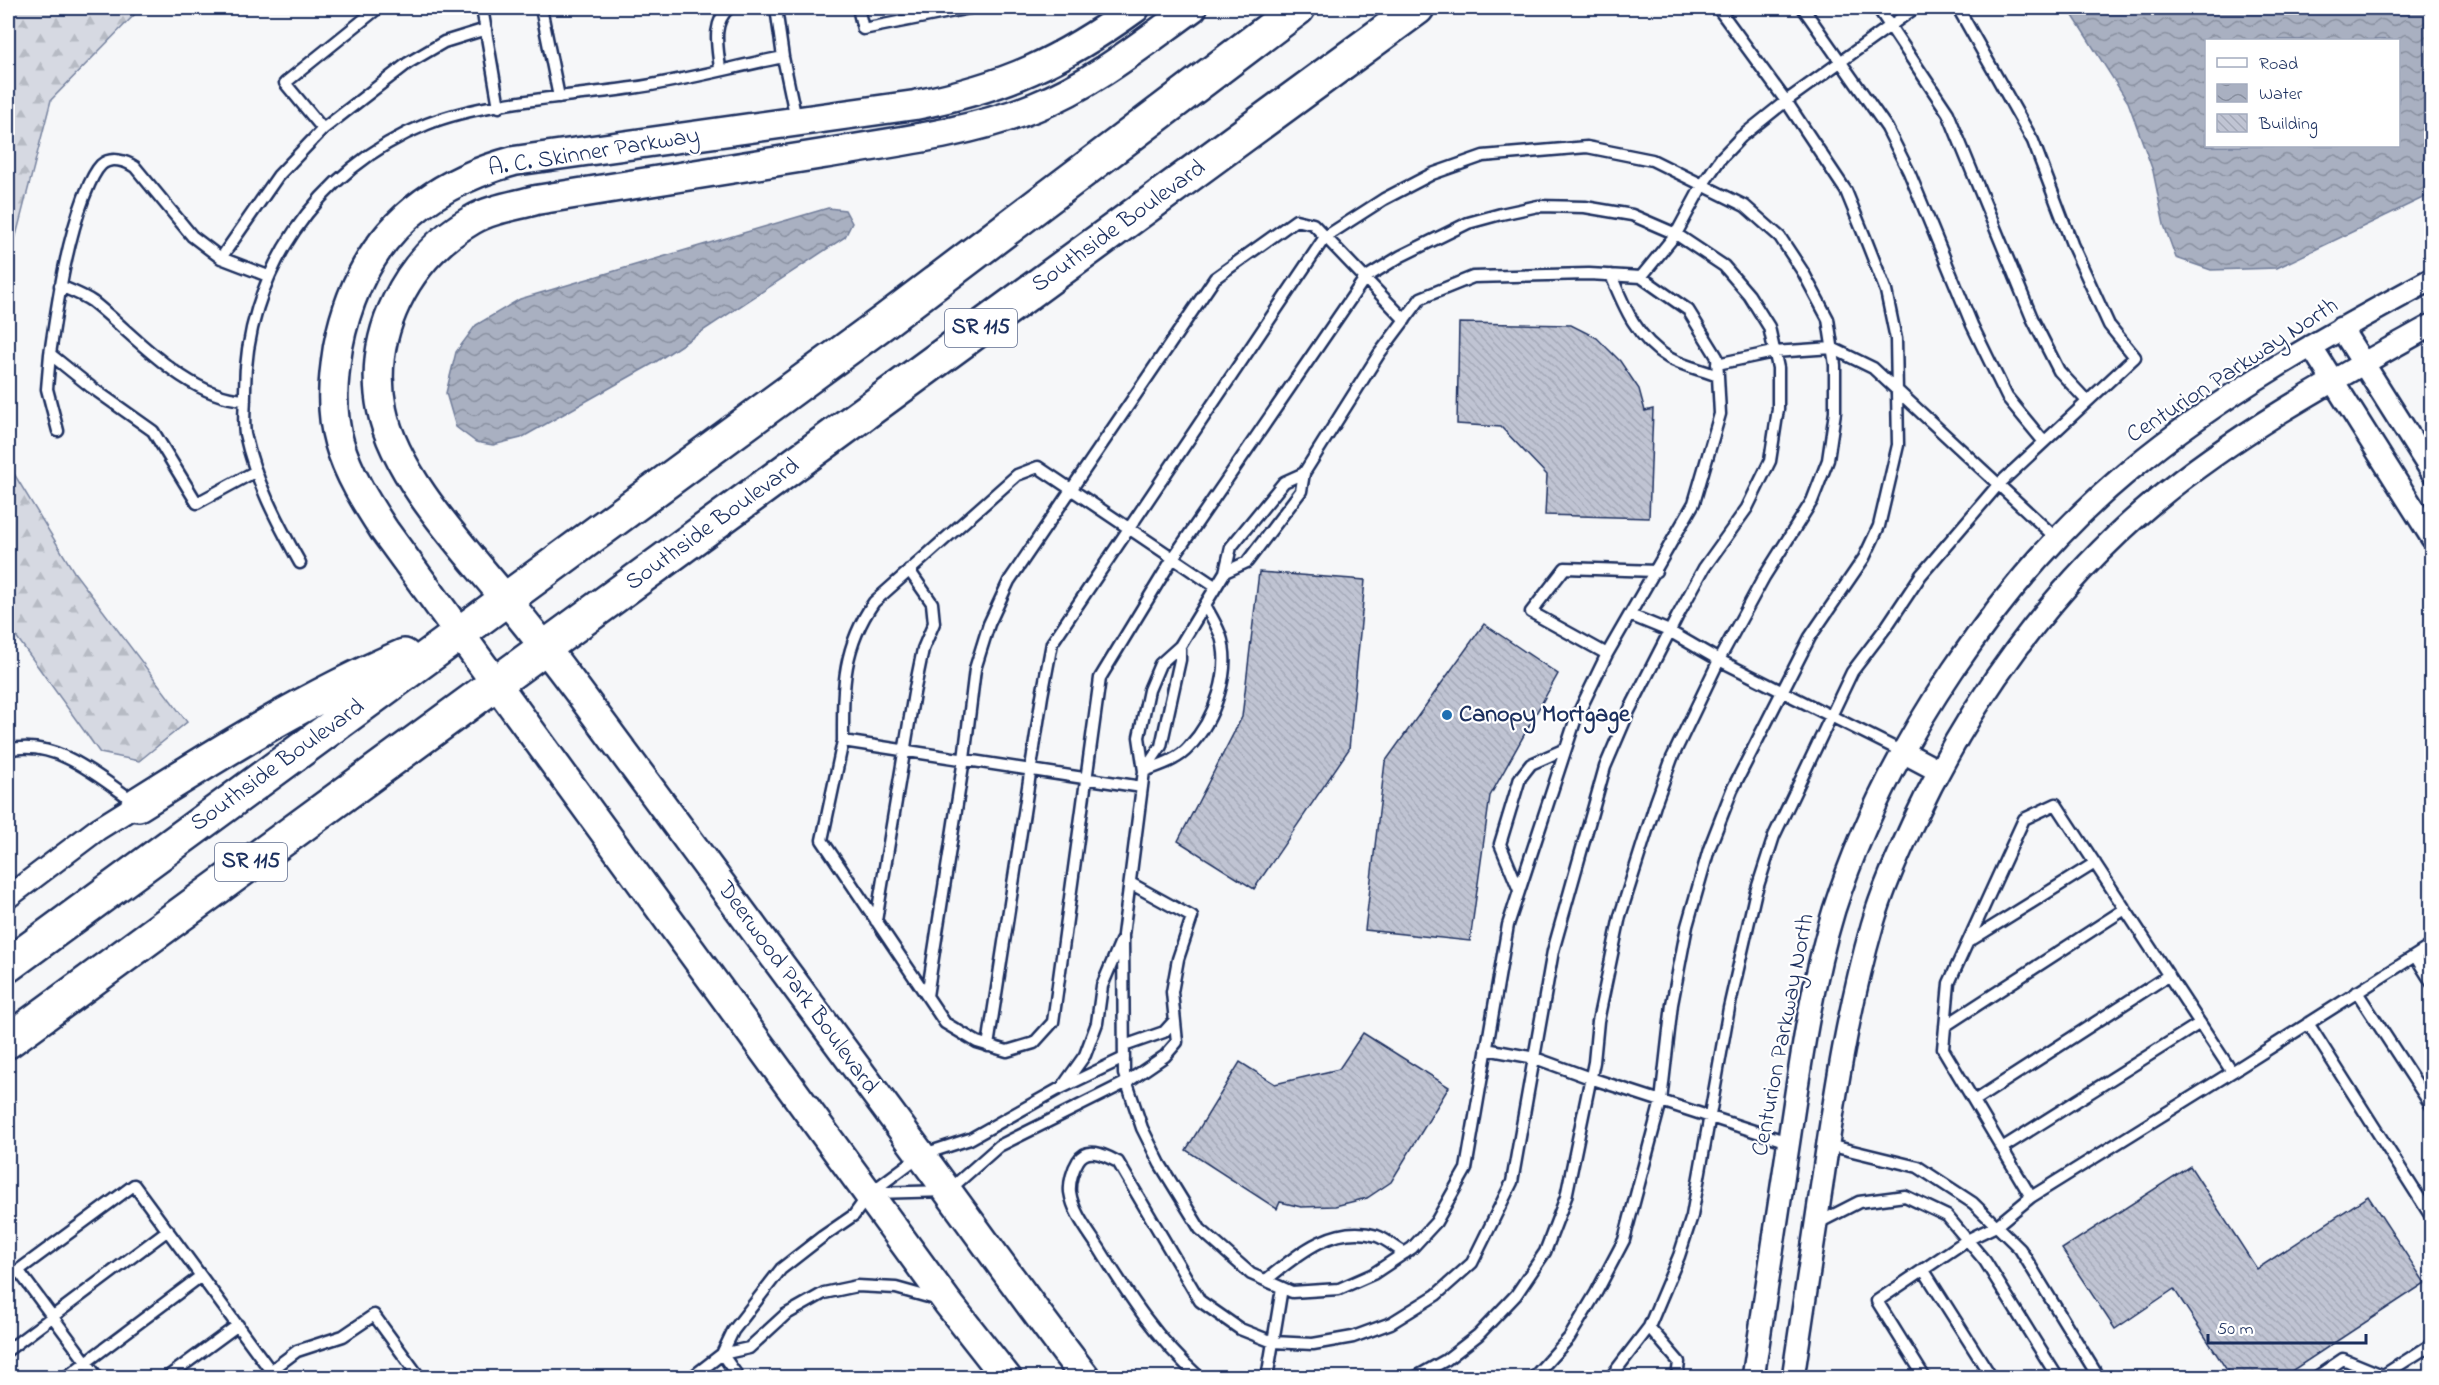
<svg xmlns="http://www.w3.org/2000/svg" width="2439" height="1385" font-family="'Indie Flower',sans-serif">
<style>
.forest{fill:url(#forest-firs);stroke:#7884a0;stroke-width:1.5}
.water{fill:url(#water-waves);stroke:#707c99;stroke-width:1.5;fill-rule:evenodd}
.building{fill:url(#building-back-hatch);stroke:#1b2f5e;stroke-width:1.5}
.lines{fill:none;stroke-linecap:round;stroke-linejoin:round}
.service-casing{stroke:#1b2f5e;stroke-width:15}
.minor-casing{stroke:#1b2f5e;stroke-width:26}
.secondary-casing{stroke:#1b2f5e;stroke-width:33}
.trunk-casing{stroke:#1b2f5e;stroke-width:38}
.service{stroke:#fff;stroke-width:10}
.minor{stroke:#fff;stroke-width:21}
.secondary{stroke:#fff;stroke-width:28}
.trunk{stroke:#fff;stroke-width:33}
.poi-dot{fill:#1f6fb2;stroke:#fff;stroke-width:2}
.labels{text-anchor:middle;dominant-baseline:central;stroke-width:4.5;stroke-linejoin:round;paint-order:stroke}
.shield{fill:#fff;stroke:#5f6d8e;stroke-width:1.5}
.shield-label{font-size:22px;font-weight:bold;fill:#1b2f5e}
.street-label{font-size:24px;fill:#1b2f5e;stroke:#fff}
.poi-label{font-size:24px;font-weight:bold;fill:#1b2f5e;stroke:#fff;text-anchor:start}
</style>
<defs>
<pattern id="forest-firs" width="22" height="20" patternUnits="userSpaceOnUse" patternTransform="scale(1.5)"><rect width="22" height="20" fill="#d6d9e2"/><path d="M5 1l3.5 6h-7zM16 11l3.5 6h-7z" fill="#b7bbc4"/></pattern>
<pattern id="water-waves" width="16" height="10" patternUnits="userSpaceOnUse" patternTransform="scale(1.5)"><rect width="16" height="10" fill="#a9b0c1"/><path d="M0 5q4-4 8 0t8 0" fill="none" stroke="#8990a0"/></pattern>
<pattern id="building-back-hatch" width="6" height="6" patternUnits="userSpaceOnUse" patternTransform="scale(1.5)"><rect width="6" height="6" fill="#c0c4d3"/><path d="M-1 5l2 2M0 0l6 6M5-1l2 2" fill="none" stroke="#a4a9b8"/></pattern>
</defs>
<rect width="100%" height="100%" fill="#f6f7f9"/>
<filter id="ink" filterUnits="userSpaceOnUse"><feTurbulence type="fractalNoise" baseFrequency=".0167" numOctaves="2"/><feDisplacementMap in="SourceGraphic" scale="12" xChannelSelector="R" yChannelSelector="G"/><feConvolveMatrix kernelMatrix="1 2 1 2 8 2 1 2 1" color-interpolation-filters="sRGB"/></filter>
<g filter="url(#ink)">
<path class="forest" d="M8,8H141L51,100L9,263L8,280Z
M8,464L74,572L187,722L139,761L100,753L8,625Z"/>
<path class="water" d="M2068,8H2431V194L2277,268L2211,270L2176,258L2164,225L2153,171L2128,102ZM2206,40H2398V146H2206Z
M828,208L845,210L852,223L845,237L654,363L521,438L493,445L476,442L456,427L446,393L456,352L476,325L520,299Z"/>
<path class="building" d="M1459,323L1571,325L1597,338L1620,361L1639,389L1645,411L1653,409L1649,518L1545,515L1547,475L1501,427L1457,424Z
M1259,572L1365,580L1349,749L1254,889L1178,841L1242,717Z
M1484,624L1558,674L1490,796L1470,941L1365,930L1385,762Z
M1363,1033L1449,1087L1391,1182L1367,1198L1335,1206L1301,1207L1280,1202L1277,1209L1186,1150L1240,1062L1275,1084L1339,1069Z
M2190,1166L2257,1269L2368,1196L2425,1283L2281,1378H2232L2174,1289L2115,1329L2062,1249Z"/>
<g class="lines">
<defs>
<path id="service" d="M482,8L499,107
M541,8L559,97
M776,8L783,57L796,119
M858,8L863,29L970,8
M1803,8L1887,128L1909,172L1972,325L2007,397L2044,442
M1878,8L1948,113L2032,318L2059,371L2087,401
M720,69C718,48 711,24 729,8
M323,129L285,83L378,8
M221,258L278,176L323,129L408,63L444,42L486,29
M1611,275C1624,307 1637,339 1669,358C1683,366 1703,370 1718,376
M1641,277L1676,234L1703,184L1721,158L1741,137L1786,101L1915,8
M60,286C72,291 83,295 93,302C136,336 186,397 245,400
M50,354L47,389L58,431
M1717,364L1774,352L1832,348L1873,368L2056,538
M256,471L197,503L153,431L91,387L50,354C58,301 65,248 84,197C88,187 93,173 101,165C111,156 126,161 135,167L192,236L221,258L268,276
M300,563C277,522 255,480 245,434C243,421 245,406 245,393C244,276 317,168 427,124C485,101 568,97 632,88C682,81 733,67 783,57
M1225,572L1247,562L1301,491L1304,473L1379,354L1421,298L1473,277L1589,274L1641,277L1688,310L1717,357L1720,414L1694,503L1607,654L1576,718L1508,925L1466,1169L1436,1222L1412,1248L1373,1274L1339,1289L1292,1292L1251,1274L1200,1229L1160,1164L1142,1128L1124,1074L1123,935L1144,771L1139,737L1149,690L1160,664L1180,646L1225,572L1231,547L1284,482L1304,473
M1630,615L1669,631L1719,660L1903,752
M1607,654L1531,612L1565,568L1656,571
M843,741C843,688 842,648 874,602L1017,475L1038,467L1216,587
M8,750C56,738 99,777 136,803
M1144,771C1160,765 1178,760 1189,747C1214,721 1233,670 1220,634C1216,624 1210,614 1205,605
M1144,771L1161,746L1180,660V646
M1142,787L843,741L822,840L945,1023L977,1042L1007,1051L1034,1043L1053,1022L1100,678L1173,558L1365,278L1401,256L1468,223L1501,214L1538,206L1585,207L1632,215L1676,234L1724,266L1749,295L1769,327L1778,368V409L1770,461L1747,508L1704,568L1677,617L1629,711L1605,767L1553,951L1512,1182L1472,1263L1436,1295L1391,1323L1353,1337L1313,1344L1273,1342L1240,1329L1200,1301L1118,1162C1106,1156 1087,1145 1078,1161C1073,1169 1069,1182 1070,1192C1073,1213 1088,1231 1099,1248C1130,1298 1156,1338 1200,1378
M1519,890L1500,844L1520,778L1531,764L1565,749
M876,921L914,693L923,649L934,623L932,603L909,570
M1968,942L2095,863
M2415,956L2432,983
M2357,992L2432,1107
M927,996L964,759L975,669L989,624L1009,581L1215,278L1296,220L1313,224L1405,320
M2308,1023L2432,1218
M1945,1026L2125,909
M988,1046L1042,696L1052,643L1325,237L1384,199L1432,174L1483,156L1587,147L1652,160L1745,206L1780,237L1803,272L1828,319L1835,365V412L1828,460L1812,501L1764,577L1721,656L1672,758L1656,802L1620,916L1598,1021L1594,1062L1566,1197L1545,1252L1516,1295L1478,1335L1446,1360L1414,1378
M1124,1046L1164,1032L1174,1021
M1486,1049L1535,1058L1590,1078L1788,1142
M2232,1072L2432,945
M1063,1086L1085,1055L1097,1023L1102,986L1121,941
M1974,1101L2169,975
M1828,1145L1918,1167L1973,1203L2020,1249L2099,1378
M2002,1148L2200,1023
M873,1193L948,1191L999,1146L1127,1082L1165,1056L1177,1042L1172,992L1178,959L1192,917L1130,883
M1816,1224L1859,1202L1905,1196L1947,1216L1985,1261L2058,1378
M1923,1269L1992,1378
M18,1270L98,1378
M8,1278L134,1185L276,1378
M1266,1280C1297,1255 1333,1223 1377,1236C1386,1239 1396,1248 1405,1253
M8,1350L168,1230
M722,1354L733,1331L781,1269L822,1237L854,1215L870,1193L921,1155L970,1139L1057,1090L1124,1058
M722,1354L739,1378
M65,1378L201,1276
M166,1378L238,1325
M261,1378L297,1351L343,1336L374,1315L420,1378
M691,1378L722,1354L749,1348L785,1315L824,1293L857,1286L896,1288L939,1300
M1267,1378L1282,1288
M1533,1378L1569,1338L1596,1293L1624,1240L1661,1101L1672,1004L1687,926L1709,849L1732,790L1810,637L1864,558L1879,526L1898,445L1896,339L1886,291L1864,235L1846,191L1786,101L1718,8
M1610,1378L1649,1327
M1677,1378L1679,1362L1649,1327L1679,1256L1692,1216L1729,1008L1755,895L1774,836L1852,672L1887,626L1921,575L1998,485L2135,357L2109,325L2072,244L2033,141L1958,8
M1925,1378L1877,1301L1967,1240L1996,1226L2031,1197L2232,1072L2056,804L2024,819L1949,983L1943,1049L2031,1197
M2315,1378L2343,1359L2382,1375
M2379,1378L2432,1344"/>
<path id="minor" d="M2341,328L2432,472
M2311,346L2432,538
M1903,752L1939,771
M8,897L98,829L138,804
M1753,1378C1765,1296 1777,1214 1790,1133C1801,1059 1812,982 1834,910C1886,749 2000,578 2130,470C2221,394 2328,335 2432,279
M1793,1378C1803,1308 1814,1239 1824,1170C1836,1088 1849,1006 1872,926C1882,891 1898,856 1913,823C1970,701 2052,587 2155,501C2239,431 2337,378 2432,325"/>
<path id="secondary" d="M1007,1378L948,1303L384,530C366,502 348,474 339,442C330,410 333,379 338,347C357,247 417,187 514,161L915,105C1006,87 1060,62 1135,8
M1086,1378C1029,1305 976,1229 921,1155C807,1000 693,845 578,691C554,659 529,627 504,597C462,546 395,475 382,410C367,335 406,258 472,220C491,209 514,206 536,200C632,185 727,169 823,154C894,142 967,134 1035,107C1093,84 1142,44 1192,8"/>
<path id="trunk" d="M138,804C224,750 310,696 404,656
M8,965L885,321L1298,8
M8,1041L1417,8"/>
</defs>
<use href="#service" class="service-casing"/>
<use href="#minor" class="minor-casing"/>
<use href="#secondary" class="secondary-casing"/>
<use href="#trunk" class="trunk-casing"/>
<use href="#service" class="service"/>
<use href="#minor" class="minor"/>
<use href="#secondary" class="secondary"/>
<use href="#trunk" class="trunk"/>
</g>
</g>
<circle class="poi-dot" cx="1447" cy="715" r="6"/>
<g class="labels">
<g class="shield">
<rect x="945" y="309" width="72" height="38" rx="4.5"/>
<rect x="215" y="843" width="72" height="38" rx="4.5"/>
</g>
<g class="shield-label">
<text x="981" y="328">SR 115</text>
<text x="251" y="862">SR 115</text>
</g>
<g class="street-label">
<text transform="translate(594 153) rotate(-9)">A. C. Skinner Parkway</text>
<text transform="translate(1119 227) rotate(-36)">Southside Boulevard</text>
<text transform="translate(2233 371) rotate(-33)">Centurion Parkway North</text>
<text transform="translate(713 525) rotate(-36)">Southside Boulevard</text>
<text transform="translate(278 766) rotate(-36)">Southside Boulevard</text>
<text transform="translate(797 988) rotate(54)">Deerwood Park Boulevard</text>
<text transform="translate(1784 1035) rotate(-79)">Centurion Parkway North</text>
</g>
<g class="poi-label">
<text x="1459" y="715">Canopy Mortgage</text>
</g>
</g>
<rect width="2439" height="1385" fill="none" stroke="#fff" stroke-width="30"/>
<rect x="15" y="15" width="2409" height="1355" fill="none" stroke="#1b2f5e" stroke-width="2" filter="url(#ink)"/>
<rect x="2205" y="39" width="195" height="108" fill="#ffffff" stroke="#a4acbf" stroke-width="1.5"/>
<rect x="2217" y="58" width="30" height="9" fill="#ffffff" stroke="#a4acbf" stroke-width="1.5"/>
<text x="2259" y="69" font-size="18" fill="#1b2f5e">Road</text>
<rect x="2217" y="84" width="30" height="18" fill="url(#water-waves)" stroke="#a4acbf" stroke-width="1.5"/>
<text x="2259" y="99" font-size="18" fill="#1b2f5e">Water</text>
<rect x="2217" y="114" width="30" height="18" fill="url(#building-back-hatch)" stroke="#a4acbf" stroke-width="1.5"/>
<text x="2259" y="129" font-size="18" fill="#1b2f5e">Building</text>
<path d="M2208 1334v9h158v-9" fill="none" stroke="#1b2f5e" stroke-width="3"/>
<text x="2217" y="1334" font-size="18" fill="#1b2f5e" stroke="#ffffff" stroke-width="4.5" paint-order="stroke">50 m</text>
</svg>
